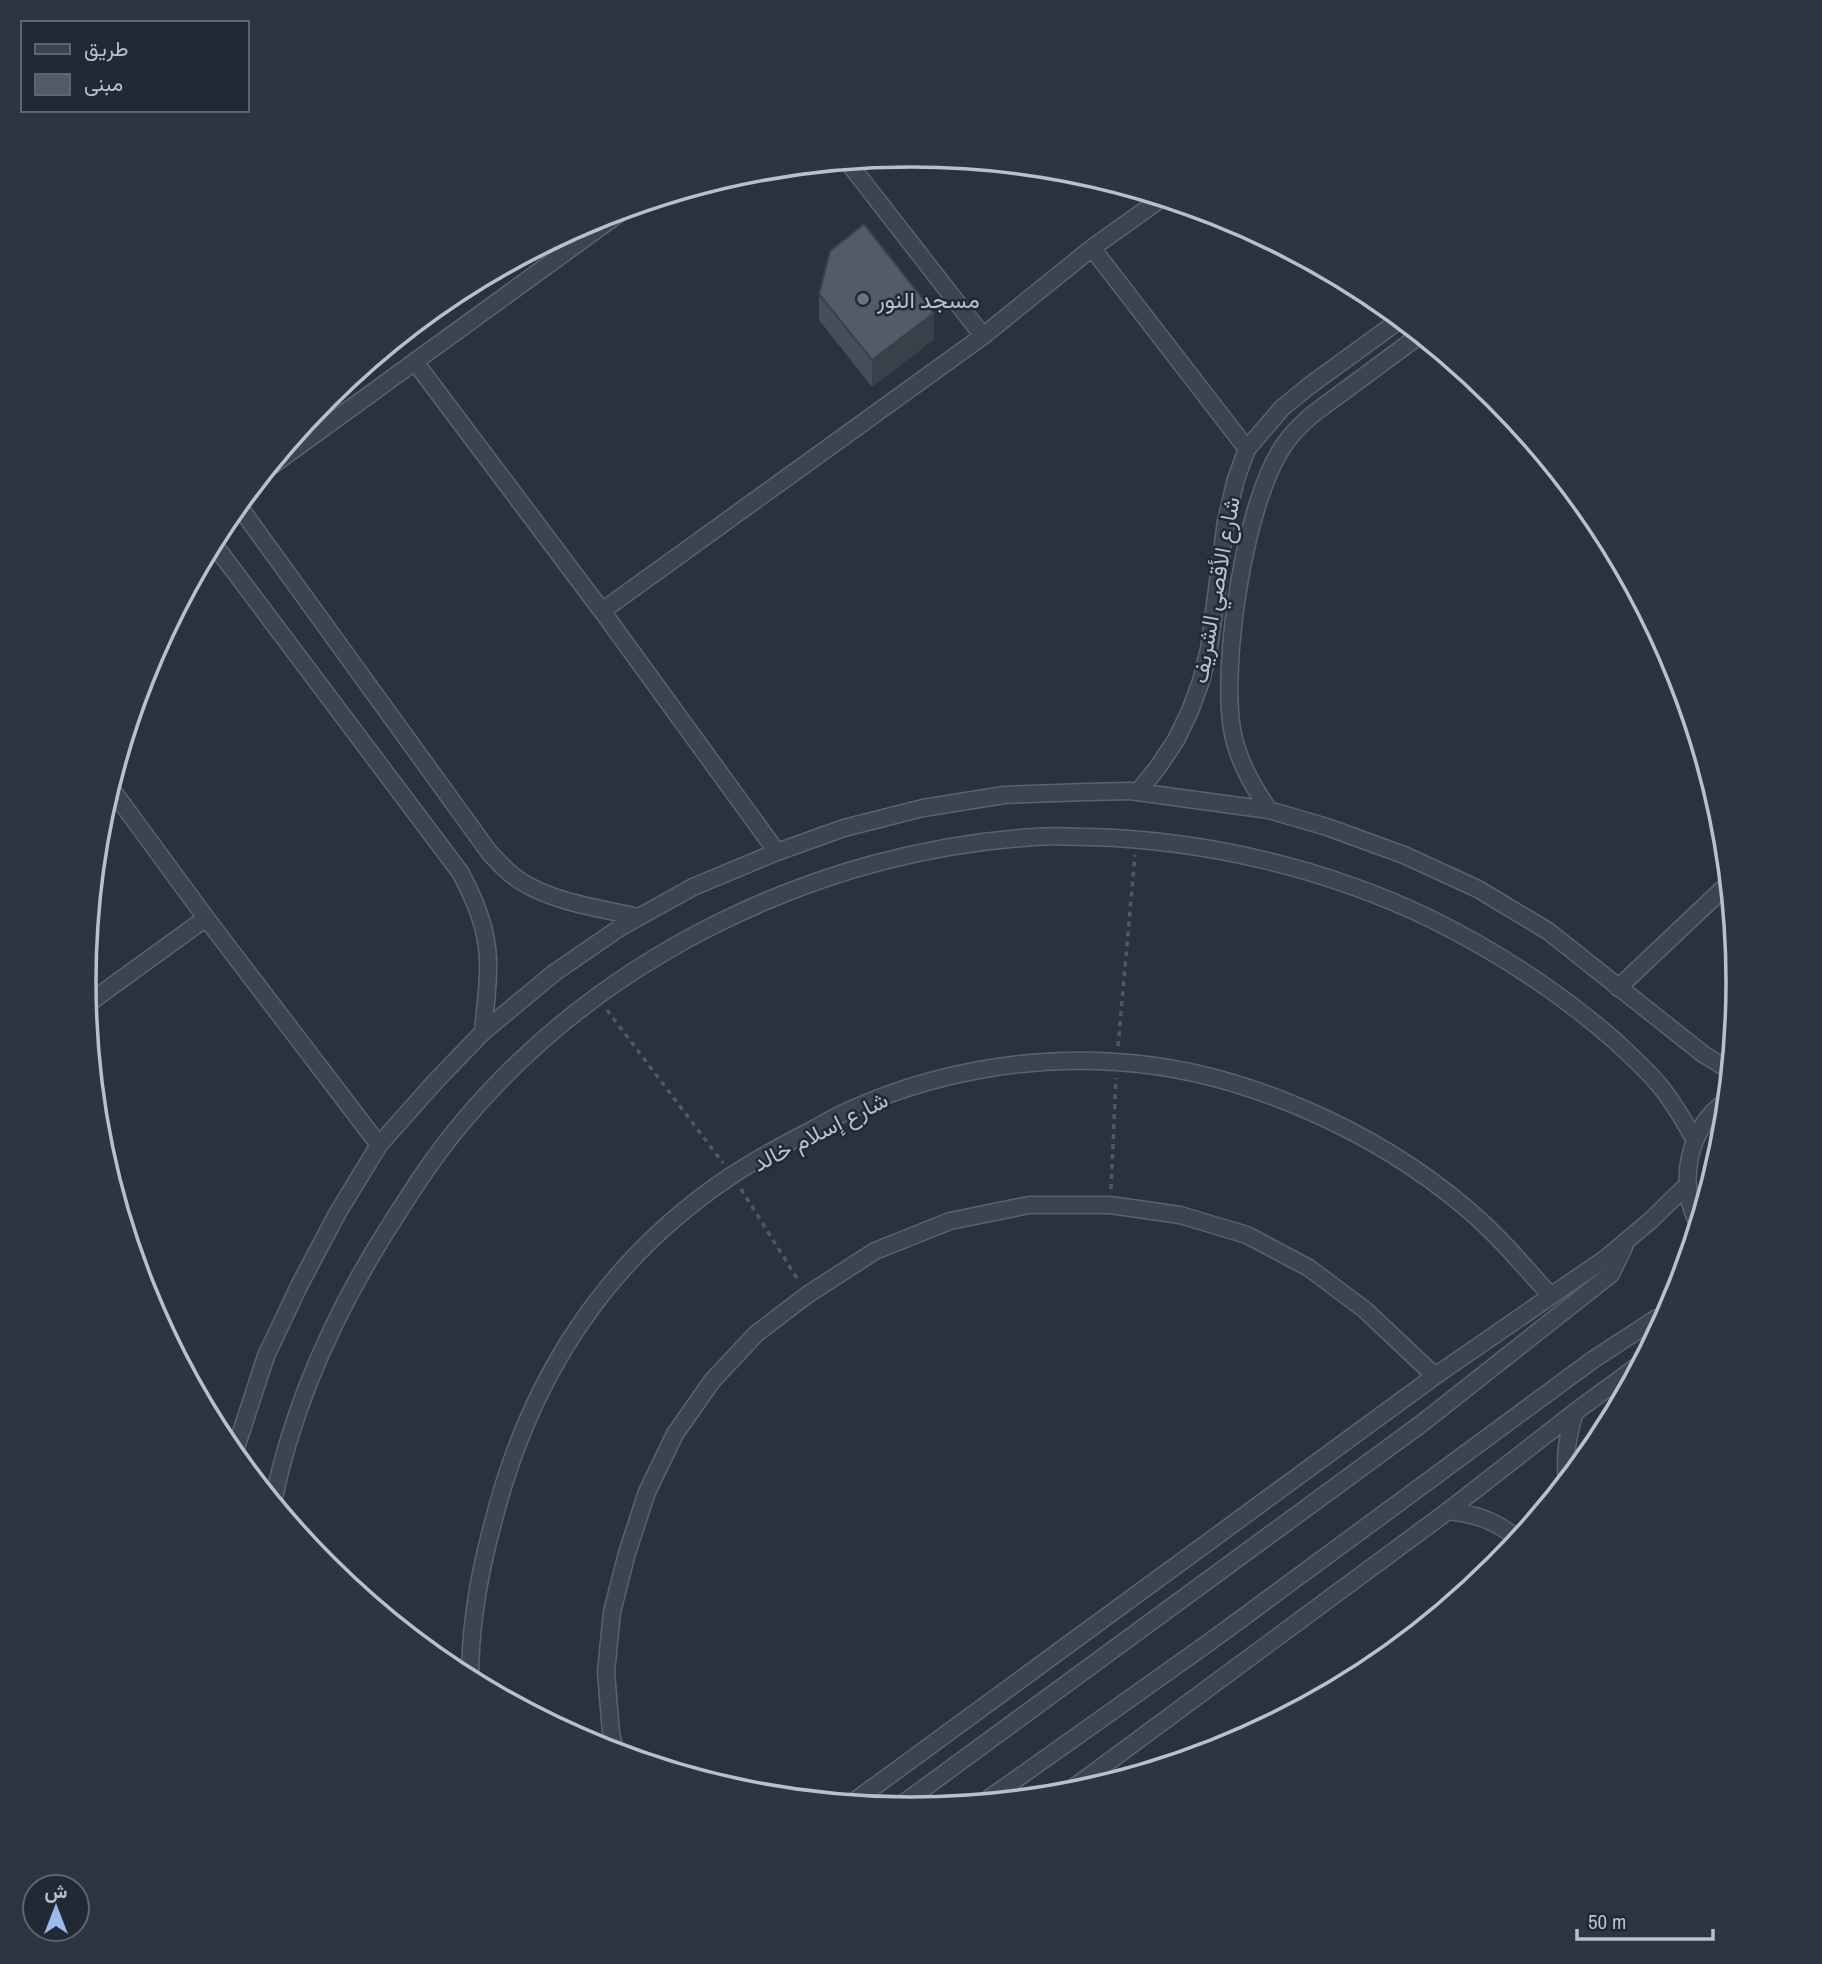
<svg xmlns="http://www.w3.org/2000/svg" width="1822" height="1964" font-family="'Archivo Narrow',Vazirmatn,sans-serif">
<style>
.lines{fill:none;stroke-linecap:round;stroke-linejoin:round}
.street-casing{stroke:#5b626d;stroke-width:19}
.path{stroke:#4b5c5f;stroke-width:3.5;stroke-dasharray:5 5;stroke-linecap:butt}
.street{stroke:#3d444f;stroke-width:16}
.wall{fill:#474e5b}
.shaded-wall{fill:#39404a}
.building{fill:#525b6a;stroke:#39404a;stroke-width:2}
.worship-dot{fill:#6b7280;stroke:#212935;stroke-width:2.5}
.labels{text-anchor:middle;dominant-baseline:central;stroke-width:5;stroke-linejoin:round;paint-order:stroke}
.poi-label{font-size:23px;fill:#b9c0ca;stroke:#212935;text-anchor:start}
.street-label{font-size:23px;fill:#b9c0ca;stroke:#212935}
.rim{fill:none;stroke:#b9c0ca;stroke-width:3.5}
</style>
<rect width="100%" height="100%" fill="#29323f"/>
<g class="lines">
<defs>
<path id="street" d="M847,161L983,336
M1092,248L1247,449
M415,362L602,611L777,852
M267,469L625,209
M238,505L489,852C499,863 509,874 522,882C556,903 600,908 638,917
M213,543L460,872C475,900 487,928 488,960C489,984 485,1009 483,1032
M602,611L983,336L1092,248L1162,198
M110,787L206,918L379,1145
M1138,792L1158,767L1176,740L1190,711L1201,681L1209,649L1226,521L1236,479L1247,449L1282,408L1309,386L1401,319
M1269,810C1252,785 1237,759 1232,729C1221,661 1245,501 1284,445C1301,420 1324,406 1347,389C1371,371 1396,353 1420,335
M1618,988L1728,884
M86,1005L206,918
M1698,1224C1678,1183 1687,1129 1726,1101
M234,1454L266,1356L299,1286L337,1214L379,1145L434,1083L483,1032L554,973L621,927L693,887L777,852L844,828L923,808L1004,795L1086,792L1130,791L1269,810L1327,827L1404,855L1478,889L1548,931L1703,1054L1729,1070
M1567,1480C1564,1455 1568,1435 1575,1412
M273,1502C293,1405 334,1314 387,1230C410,1194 433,1157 461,1124C601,956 817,851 1034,837C1052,835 1071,837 1089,837C1205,840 1324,868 1429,918C1496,951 1558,991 1614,1040C1630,1055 1646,1069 1660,1086C1674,1103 1684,1121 1695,1140
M1448,1511C1475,1514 1498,1521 1518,1540
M470,1679C470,1626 479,1574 493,1523C529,1379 606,1259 731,1176C756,1159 783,1145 810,1131C823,1124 836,1116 850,1110C932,1073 1026,1056 1116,1062C1238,1069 1373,1129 1466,1208C1497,1234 1523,1265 1550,1295
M615,1752L611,1733L606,1672L612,1612L627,1553L647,1492L675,1434L712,1381L756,1334L807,1295L875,1251L950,1221L1029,1205H1110L1180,1215L1247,1235L1309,1268L1365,1310L1435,1376
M1065,1794L1448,1511L1575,1412L1639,1365
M984,1802L1211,1641L1594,1359L1657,1318L1666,1316
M852,1803L1435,1376L1606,1258L1650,1221L1687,1185
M897,1808L1421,1424L1611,1274L1624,1247"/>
</defs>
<use href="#street" class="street-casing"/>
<path class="path" d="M607,1010L723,1163
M1118,1046L1135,855
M741,1189L798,1280
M1111,1189L1116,1078"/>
<use href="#street" class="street"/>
</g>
<path class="wall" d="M819,294L934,339L872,387L819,320Z"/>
<path class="shaded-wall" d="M934,313V339L872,387V360Z"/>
<path class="building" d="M864,224L934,313L872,360L819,294L830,251Z"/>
<circle class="worship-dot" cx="863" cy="299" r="7"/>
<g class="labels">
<g class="poi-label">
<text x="877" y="299">مسجد النور</text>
</g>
<g class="street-label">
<text transform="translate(1215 590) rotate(-80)">شارع الأقصي الشريف</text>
<text transform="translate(820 1131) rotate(-27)">شارع إسلام خالد</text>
</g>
</g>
<path d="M0 0H1822V1964H0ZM96 982a815 815 0 1 1 1630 0a815 815 0 1 1-1630 0Z" fill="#2d3541" fill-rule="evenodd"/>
<path class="rim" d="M96 982a815 815 0 1 1 1630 0a815 815 0 1 1-1630 0Z"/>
<rect x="21" y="21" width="228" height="91" fill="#212935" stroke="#5e6571" stroke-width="2"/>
<rect x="35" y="44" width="35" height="10" fill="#3d444f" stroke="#5e6571" stroke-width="2"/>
<text x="84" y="56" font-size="21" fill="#b9c0ca">طريق</text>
<rect x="35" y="74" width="35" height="21" fill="#525b6a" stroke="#5e6571" stroke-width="2"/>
<text x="84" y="91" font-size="21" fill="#b9c0ca">مبنى</text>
<g transform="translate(56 1908)"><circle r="33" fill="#212935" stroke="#5e6571" stroke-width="2"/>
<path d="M0-5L12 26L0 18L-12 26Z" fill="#9abaee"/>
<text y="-10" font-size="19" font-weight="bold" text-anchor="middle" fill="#b9c0ca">ش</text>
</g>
<path d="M1577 1929v10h136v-10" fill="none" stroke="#b9c0ca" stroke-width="3.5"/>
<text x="1588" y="1929" font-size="21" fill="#b9c0ca" stroke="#212935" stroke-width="5" paint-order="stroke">50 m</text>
</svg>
